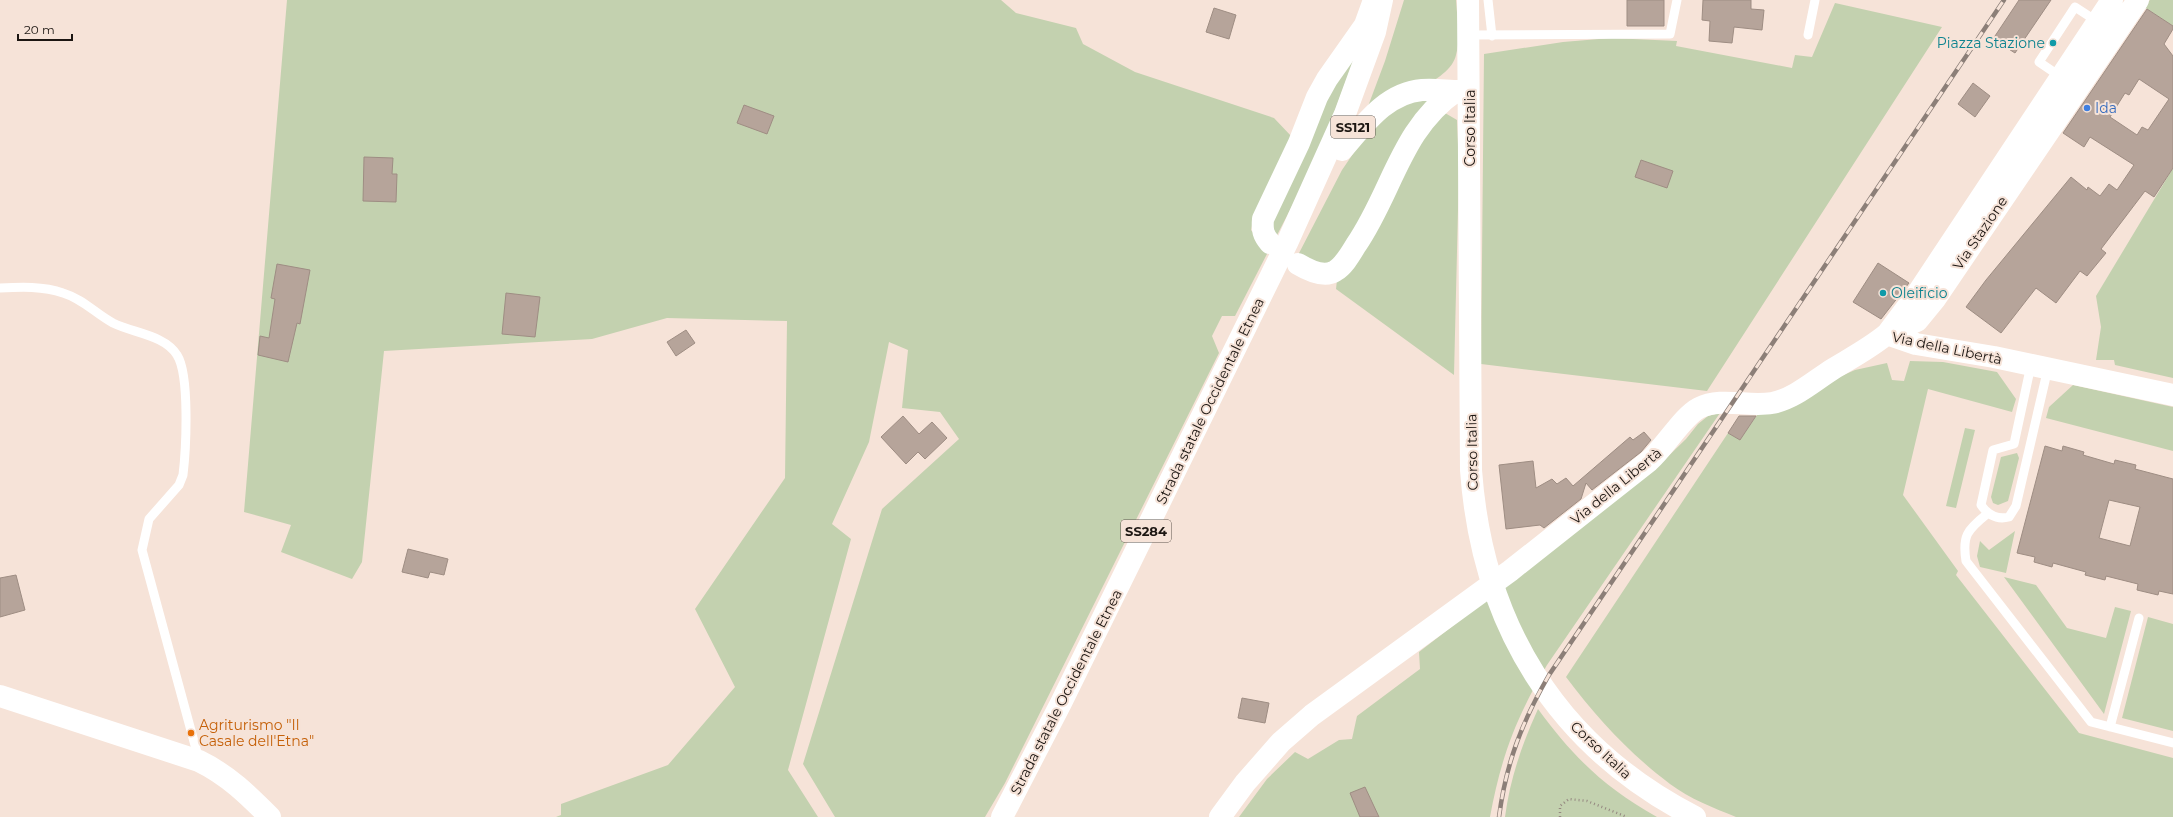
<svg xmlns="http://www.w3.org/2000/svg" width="2173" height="817" font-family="Montserrat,sans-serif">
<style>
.green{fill:#c3d1af}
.building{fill:#b6a49a;stroke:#9e8d83;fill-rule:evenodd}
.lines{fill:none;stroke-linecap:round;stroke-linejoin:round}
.path{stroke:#958880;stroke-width:2.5;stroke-dasharray:1 3;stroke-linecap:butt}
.lane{stroke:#fff;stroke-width:9}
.secondary{stroke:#fff;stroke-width:22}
.primary{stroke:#fff;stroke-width:22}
.rail-casing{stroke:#8c7f78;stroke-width:4.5}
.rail{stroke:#f6e3d8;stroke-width:3;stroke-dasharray:9;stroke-linecap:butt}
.culture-dot{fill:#0f9aa8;stroke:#f6e3d8;stroke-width:1.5}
.shop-dot{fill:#3f7fe0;stroke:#f6e3d8;stroke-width:1.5}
.food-dot{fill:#e8710a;stroke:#f6e3d8;stroke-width:1.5}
.labels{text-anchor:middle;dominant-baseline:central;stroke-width:4;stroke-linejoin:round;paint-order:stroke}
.shield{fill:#f6e3d8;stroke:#5d544d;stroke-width:1}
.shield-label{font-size:13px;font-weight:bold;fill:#1c1612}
.culture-label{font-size:14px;fill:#0d838f;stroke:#f6e3d8;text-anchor:end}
.shop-label{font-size:14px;fill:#366cbe;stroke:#f6e3d8;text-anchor:start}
.street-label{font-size:14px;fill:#1c1612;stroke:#f6e3d8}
.food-label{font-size:14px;fill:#c56008;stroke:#f6e3d8;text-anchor:start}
</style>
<rect width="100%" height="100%" fill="#f6e3d8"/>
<path class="green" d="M287,0H1001L1016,13L1076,28L1083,44L1135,72L1274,118L1292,137L1253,220L1251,230L1268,252L1235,316H1222L1212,336L1219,353L1005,783L985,817H835L803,764L882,509L959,439L940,412L902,408L908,350L889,342L869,442L832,524L851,539L788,770L818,817H556L561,815V804L668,765L735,687L695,609L785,478L787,321L667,318L592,339L384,351L362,562L352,579L281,552L291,525L244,512Z
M1404,0H1456C1457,18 1461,37 1456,55C1450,83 1391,99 1367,109L1385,61Z
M2150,0H2173V26L2144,7Z
M1835,3L1942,27L1707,391L1481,364L1484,54L1563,42L1611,38L1677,41L1676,46L1792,68L1795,55L1812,57Z
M1359,46L1318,156L1275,239L1271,215L1313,122Z
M1428,100L1361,231L1325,268L1297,257L1342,170L1372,126L1400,101Z
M1445,113L1457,120L1459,169L1454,375L1336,289L1337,280L1417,137Z
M2173,168V378L2115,365L2114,360H2096L2101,327L2096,296Z
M1910,361L1943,362L1997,372L2016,399L2012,412L1928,389L1903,495L1958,571L1956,575L2079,733L2173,758V817H1736C1714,808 1690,799 1670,784C1629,753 1597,718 1566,677L1728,433L1740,440L1759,412L1855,370L1887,363L1892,380L1904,381Z
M2073,385L2173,407V451L2046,418L2049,407Z
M1720,413L1547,665C1516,718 1501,757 1490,817H1239L1267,779L1295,752L1308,759L1339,740L1352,739L1357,716L1420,669L1419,652L1654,470L1686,439L1698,424L1708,416Z
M1965,428L1975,430L1956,508L1946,506Z
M2017,453L2019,458L2008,501L1998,505L1993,503L1991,497L2001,457Z
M2015,531L2006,573L1980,567L1977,556L1980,541L1989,550Z
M2004,577L2036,585L2067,628L2106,638L2115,607L2131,611L2104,714Z
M2148,617L2173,624V731L2122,718Z
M1538,709C1574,758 1604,787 1657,817H1505C1510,779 1522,744 1538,709Z"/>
<path class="building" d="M1627,0H1664V26H1627Z
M1703,0H1751V9L1764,10L1762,30L1734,27L1732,43L1709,41L1710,21L1702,20Z
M2019,0H2051L2015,53L1993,39Z
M1214,8L1236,15L1229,39L1206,32Z
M2147,9L2173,26V29L2164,44L2173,56V168L2154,197L2145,191L2101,249L2106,253L2087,276L2080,271L2056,303L2036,288L2001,333L1966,307L1986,280L2071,177L2087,190L2088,187L2100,196L2109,184L2117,190L2134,165L2090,137L2084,147L2063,133ZM2139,79L2169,99L2148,130L2142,127L2137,135L2110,117L2125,93L2129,95Z
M1973,83L1990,96L1975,117L1958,104Z
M744,105L774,116L767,134L737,123Z
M364,157L393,158L392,174H397L396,202L363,201Z
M1641,160L1673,171L1667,188L1635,177Z
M1878,263L1909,283L1881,319L1853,302Z
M277,264L310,270L300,324L297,323L288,362L258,355L260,336L269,338L275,299L271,298Z
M506,293L540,297L535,337L502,334Z
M686,330L695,343L676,356L667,342Z
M903,416L919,434L932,422L947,438L925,459L918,452L906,464L881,437Z
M1739,416H1756L1740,440L1728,433Z
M1644,432L1651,440L1641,452L1592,490L1586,483L1581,499L1544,528L1540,525L1506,529L1499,465L1533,461L1536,488L1552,479L1557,484L1566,478L1573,486L1630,437L1633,440Z
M2045,446L2062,451L2063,446L2084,452L2083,455L2114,464L2115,460L2136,465L2135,469L2173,479V594L2159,591L2158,595L2137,590L2138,584L2106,576L2105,580L2085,575L2086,572L2053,563L2052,567L2034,562L2035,557L2017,553ZM2109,500L2140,507L2130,546L2099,538Z
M408,549L448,559L444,575L430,572L428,578L402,572Z
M16,575L25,610L0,617V578Z
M1242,698L1269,703L1265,723L1238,718Z
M1365,787L1379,817H1360L1350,793Z"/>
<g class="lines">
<path class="path" d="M1560,817V806L1569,799L1587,801L1627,817"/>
<path class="lane" d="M1488,0L1492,36
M1469,35L1670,34L1677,0
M1808,35L1815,0
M2061,77L2039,62L2075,7L2098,22
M0,288C21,287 43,286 63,293C83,299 96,314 113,323C133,333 165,335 177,355C190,375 186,450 183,475L179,485L149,519L142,550L199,760
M2031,365L2014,444L1993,450L1981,505C1988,515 1997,520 2009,517L2016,506L2048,368
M1987,514C1967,530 1962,536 1966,561L2091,722L2173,743
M2110,727L2139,618"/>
<path class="secondary" d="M1468,0L1471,470C1482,624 1556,746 1695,817
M1342,150C1364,125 1386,93 1422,90C1435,89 1448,91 1460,91
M1270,243C1263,235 1262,230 1263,219L1299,143L1317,97L1327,79L1365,25L1374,0
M1298,264C1308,270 1324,278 1335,271C1344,266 1351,253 1356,245C1392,193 1401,128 1456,91
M1887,334L1917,321L1935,299L2138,0
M1887,334L1917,294L2112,0
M0,696L199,761C228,775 248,795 270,817
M1220,817L1245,783L1281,742L1312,715L1510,571L1649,461C1665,447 1683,416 1699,408C1721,397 1748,407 1772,403C1794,399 1814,381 1833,369C1851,358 1870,348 1887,334L1916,344L1994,357L2173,395"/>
<path class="primary" d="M1002,817L1061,703L1287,243L1345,114L1375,32L1382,0"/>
<defs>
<path id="rail" d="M1499,817C1506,763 1522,722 1549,675L2004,0"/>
</defs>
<use href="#rail" class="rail-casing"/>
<use href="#rail" class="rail"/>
</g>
<g class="culture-dot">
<circle cx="2053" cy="43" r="4"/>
<circle cx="1883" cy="293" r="4"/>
</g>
<circle class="shop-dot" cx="2087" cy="108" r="4"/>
<circle class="food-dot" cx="191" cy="733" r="4"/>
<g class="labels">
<g class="shield">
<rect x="1331" y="116" width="44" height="22" rx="3"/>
<rect x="1121" y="520" width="50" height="22" rx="3"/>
</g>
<g class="shield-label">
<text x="1353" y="127">SS121</text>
<text x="1146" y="531">SS284</text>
</g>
<g class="culture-label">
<text x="2045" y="43">Piazza Stazione</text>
<text x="1891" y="293" text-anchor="start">Oleificio</text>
</g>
<g class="shop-label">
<text x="2095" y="108">Ida</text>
</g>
<g class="street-label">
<text transform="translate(1470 128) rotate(-90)">Corso Italia</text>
<text transform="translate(1980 233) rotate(-56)">Via Stazione</text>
<text transform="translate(1947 348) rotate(12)">Via della Libertà</text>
<text transform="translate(1210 401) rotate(-64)">Strada statale Occidentale Etnea</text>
<text transform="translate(1472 452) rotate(-91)">Corso Italia</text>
<text transform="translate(1616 486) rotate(-39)">Via della Libertà</text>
<text transform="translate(1066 692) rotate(-63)">Strada statale Occidentale Etnea</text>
<text transform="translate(1601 750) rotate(43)">Corso Italia</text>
</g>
<g class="food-label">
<text x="199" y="725">Agriturismo "Il<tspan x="199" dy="16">Casale dell'Etna"</tspan></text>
</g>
</g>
<path d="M18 34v6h54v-6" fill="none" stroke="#1c1612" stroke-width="2"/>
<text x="24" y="34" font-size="12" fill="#1c1612" stroke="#f6e3d8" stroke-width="3" paint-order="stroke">20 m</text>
</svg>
